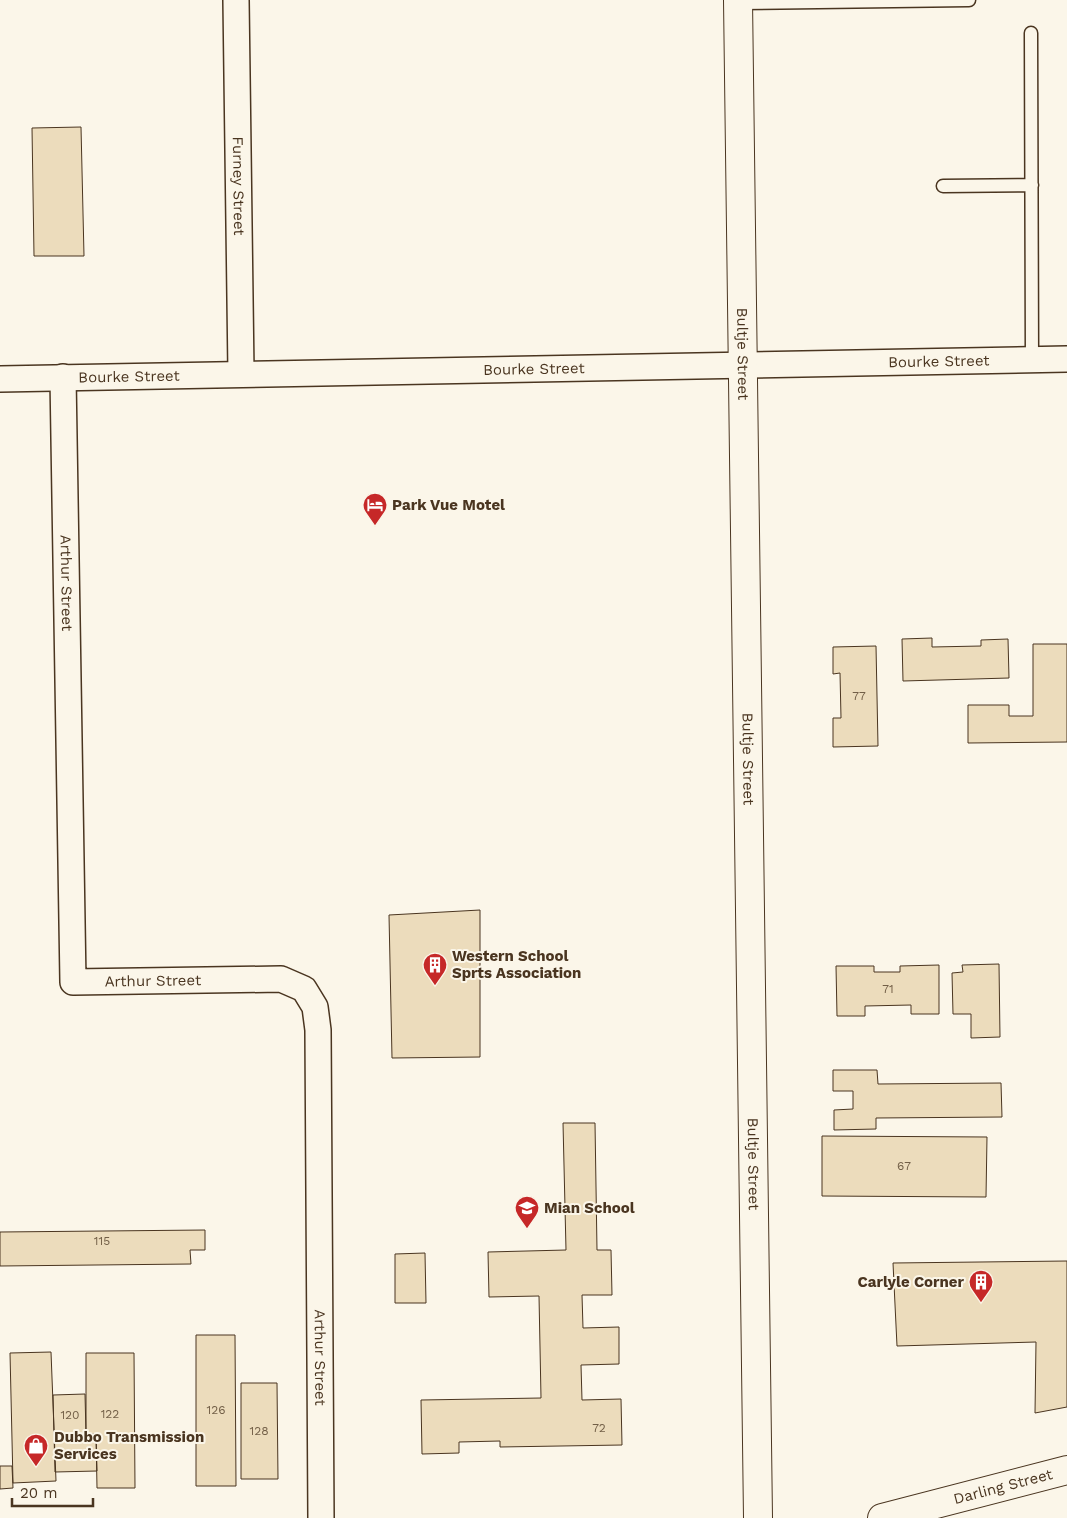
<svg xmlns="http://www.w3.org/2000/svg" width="1067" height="1518" font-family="'Work Sans',sans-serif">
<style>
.building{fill:#ecdcbc;stroke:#4a3520}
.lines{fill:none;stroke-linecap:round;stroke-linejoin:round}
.service-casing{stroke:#4a3520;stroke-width:15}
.minor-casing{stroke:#4a3520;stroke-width:28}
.tertiary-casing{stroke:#4a3520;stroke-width:30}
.service{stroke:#fbf6e9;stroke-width:12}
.minor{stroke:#fbf6e9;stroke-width:25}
.tertiary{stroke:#fbf6e9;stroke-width:28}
.labels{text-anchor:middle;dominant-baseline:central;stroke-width:4;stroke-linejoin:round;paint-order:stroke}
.number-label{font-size:12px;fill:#725f47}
.street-label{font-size:15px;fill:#4a3520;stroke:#fbf6e9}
.poi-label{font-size:15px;font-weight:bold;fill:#4a3520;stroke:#fbf6e9;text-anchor:start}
</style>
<rect width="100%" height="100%" fill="#fbf6e9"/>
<path class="building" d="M81,127L84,256H34L32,128Z
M932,638V647L981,646V640L1008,639L1009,678L903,681L902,639Z
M1033,644H1067V742L968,743V705H1009V716H1033Z
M876,646L878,746L833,747V718H841L840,673L833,674V647Z
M480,910V1057L392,1058L389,915Z
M999,964L1000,1037L971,1038V1014H953L952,973L963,972L962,965Z
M939,965V1014H911V1005L865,1006V1016H837L836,966H874V972H900V966Z
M833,1070H877L878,1084L1001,1083L1002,1117L876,1118V1129L834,1130V1110L853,1109V1091H833Z
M563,1123H595L597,1250H611L612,1295H582L583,1328L619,1327V1364L581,1365L582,1400L621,1399L622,1445L500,1447V1441L459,1442V1453L422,1454L421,1400L541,1398L539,1296L489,1297L488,1252L566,1250Z
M822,1136L987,1137L986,1197L822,1196Z
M205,1230V1250H190L191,1264L0,1266V1232Z
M425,1253L426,1303H395V1254Z
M1067,1261V1407L1035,1413L1036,1342L897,1346L893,1263Z
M196,1335H235L236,1486H196Z
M51,1352L56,1481L13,1483L10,1353Z
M86,1353H134L135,1488H97L96,1434H86Z
M241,1383H277L278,1479H241Z
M85,1394L86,1434H96L97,1471L55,1472L53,1395Z
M0,1466H12L13,1488L0,1489Z"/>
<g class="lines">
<defs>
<path id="service" d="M738,3L969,0
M1031,33L1032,360
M943,186L1032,185"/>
<g id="minor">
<path id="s1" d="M236,0L241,373"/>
<path id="s2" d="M63,377L73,982L281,979L304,989L315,1007L318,1030L321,1518"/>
<path id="s3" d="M0,379L1067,359"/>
</g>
<g id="tertiary">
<path id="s4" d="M738,0L758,1518"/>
<path id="s5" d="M882,1518L1067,1470"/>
</g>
</defs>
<use href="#service" class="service-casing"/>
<use href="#minor" class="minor-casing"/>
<use href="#tertiary" class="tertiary-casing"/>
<use href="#service" class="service"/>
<use href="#minor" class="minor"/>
<use href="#tertiary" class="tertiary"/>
</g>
<defs>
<symbol id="hotel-pin" viewBox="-11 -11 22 30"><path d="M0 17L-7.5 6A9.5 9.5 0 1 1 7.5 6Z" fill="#c62828" stroke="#fbf6e9"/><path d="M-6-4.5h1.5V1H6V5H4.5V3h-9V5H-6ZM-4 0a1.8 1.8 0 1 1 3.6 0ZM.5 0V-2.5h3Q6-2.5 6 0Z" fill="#fff"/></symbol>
<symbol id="building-pin" viewBox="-11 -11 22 30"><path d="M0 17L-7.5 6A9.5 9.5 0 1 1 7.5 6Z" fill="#c62828" stroke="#fbf6e9"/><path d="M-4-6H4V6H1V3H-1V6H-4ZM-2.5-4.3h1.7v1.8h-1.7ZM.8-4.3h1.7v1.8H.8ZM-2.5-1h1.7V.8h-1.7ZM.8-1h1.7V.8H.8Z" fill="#fff"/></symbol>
<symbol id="school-pin" viewBox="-11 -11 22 30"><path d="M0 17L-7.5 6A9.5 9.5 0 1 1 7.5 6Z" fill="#c62828" stroke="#fbf6e9"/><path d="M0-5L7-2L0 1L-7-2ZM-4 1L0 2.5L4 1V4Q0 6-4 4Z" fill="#fff"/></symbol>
<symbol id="shop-pin" viewBox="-11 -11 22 30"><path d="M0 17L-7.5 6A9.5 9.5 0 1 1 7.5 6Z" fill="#c62828" stroke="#fbf6e9"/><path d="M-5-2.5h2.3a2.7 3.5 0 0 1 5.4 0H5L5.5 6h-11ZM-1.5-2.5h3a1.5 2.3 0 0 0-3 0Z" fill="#fff"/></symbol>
</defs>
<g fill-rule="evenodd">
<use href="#hotel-pin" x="361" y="491" width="28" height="38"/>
<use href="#building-pin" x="421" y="951" width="28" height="38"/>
<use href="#school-pin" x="513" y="1194" width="28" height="38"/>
<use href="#building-pin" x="967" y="1268" width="28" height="38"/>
<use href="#shop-pin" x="22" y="1432" width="28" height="38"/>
</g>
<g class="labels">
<g class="number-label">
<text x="859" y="696">77</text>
<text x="888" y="989">71</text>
<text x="904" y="1166">67</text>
<text x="102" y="1241">115</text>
<text x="216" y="1410">126</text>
<text x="110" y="1414">122</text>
<text x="70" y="1415">120</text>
<text x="599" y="1428">72</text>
<text x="259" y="1431">128</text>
</g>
<g class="street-label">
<text stroke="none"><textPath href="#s1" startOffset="186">Furney Street</textPath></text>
<text stroke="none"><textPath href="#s4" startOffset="354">Bultje Street</textPath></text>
<text stroke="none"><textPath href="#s3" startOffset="939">Bourke Street</textPath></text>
<text stroke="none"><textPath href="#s3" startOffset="534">Bourke Street</textPath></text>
<text stroke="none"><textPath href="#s3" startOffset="129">Bourke Street</textPath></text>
<text stroke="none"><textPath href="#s2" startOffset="206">Arthur Street</textPath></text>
<text stroke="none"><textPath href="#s4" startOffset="759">Bultje Street</textPath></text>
<text stroke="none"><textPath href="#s2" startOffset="685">Arthur Street</textPath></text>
<text stroke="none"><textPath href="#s4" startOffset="1164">Bultje Street</textPath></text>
<text stroke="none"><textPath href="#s2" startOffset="1210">Arthur Street</textPath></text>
<text stroke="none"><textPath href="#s5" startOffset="125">Darling Street</textPath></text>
</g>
<g class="poi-label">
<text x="392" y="505">Park Vue Motel</text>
<text x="452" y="956">Western School<tspan x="452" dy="17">Sprts Association</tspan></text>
<text x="544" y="1208">Mian School</text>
<text x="964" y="1282" text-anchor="end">Carlyle Corner</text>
<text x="54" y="1437">Dubbo Transmission<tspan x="54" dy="17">Services</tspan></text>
</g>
</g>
<path d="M12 1498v8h81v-8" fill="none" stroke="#4a3520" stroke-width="2.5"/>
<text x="20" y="1498" font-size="15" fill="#4a3520" stroke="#fbf6e9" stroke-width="4" paint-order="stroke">20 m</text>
</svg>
